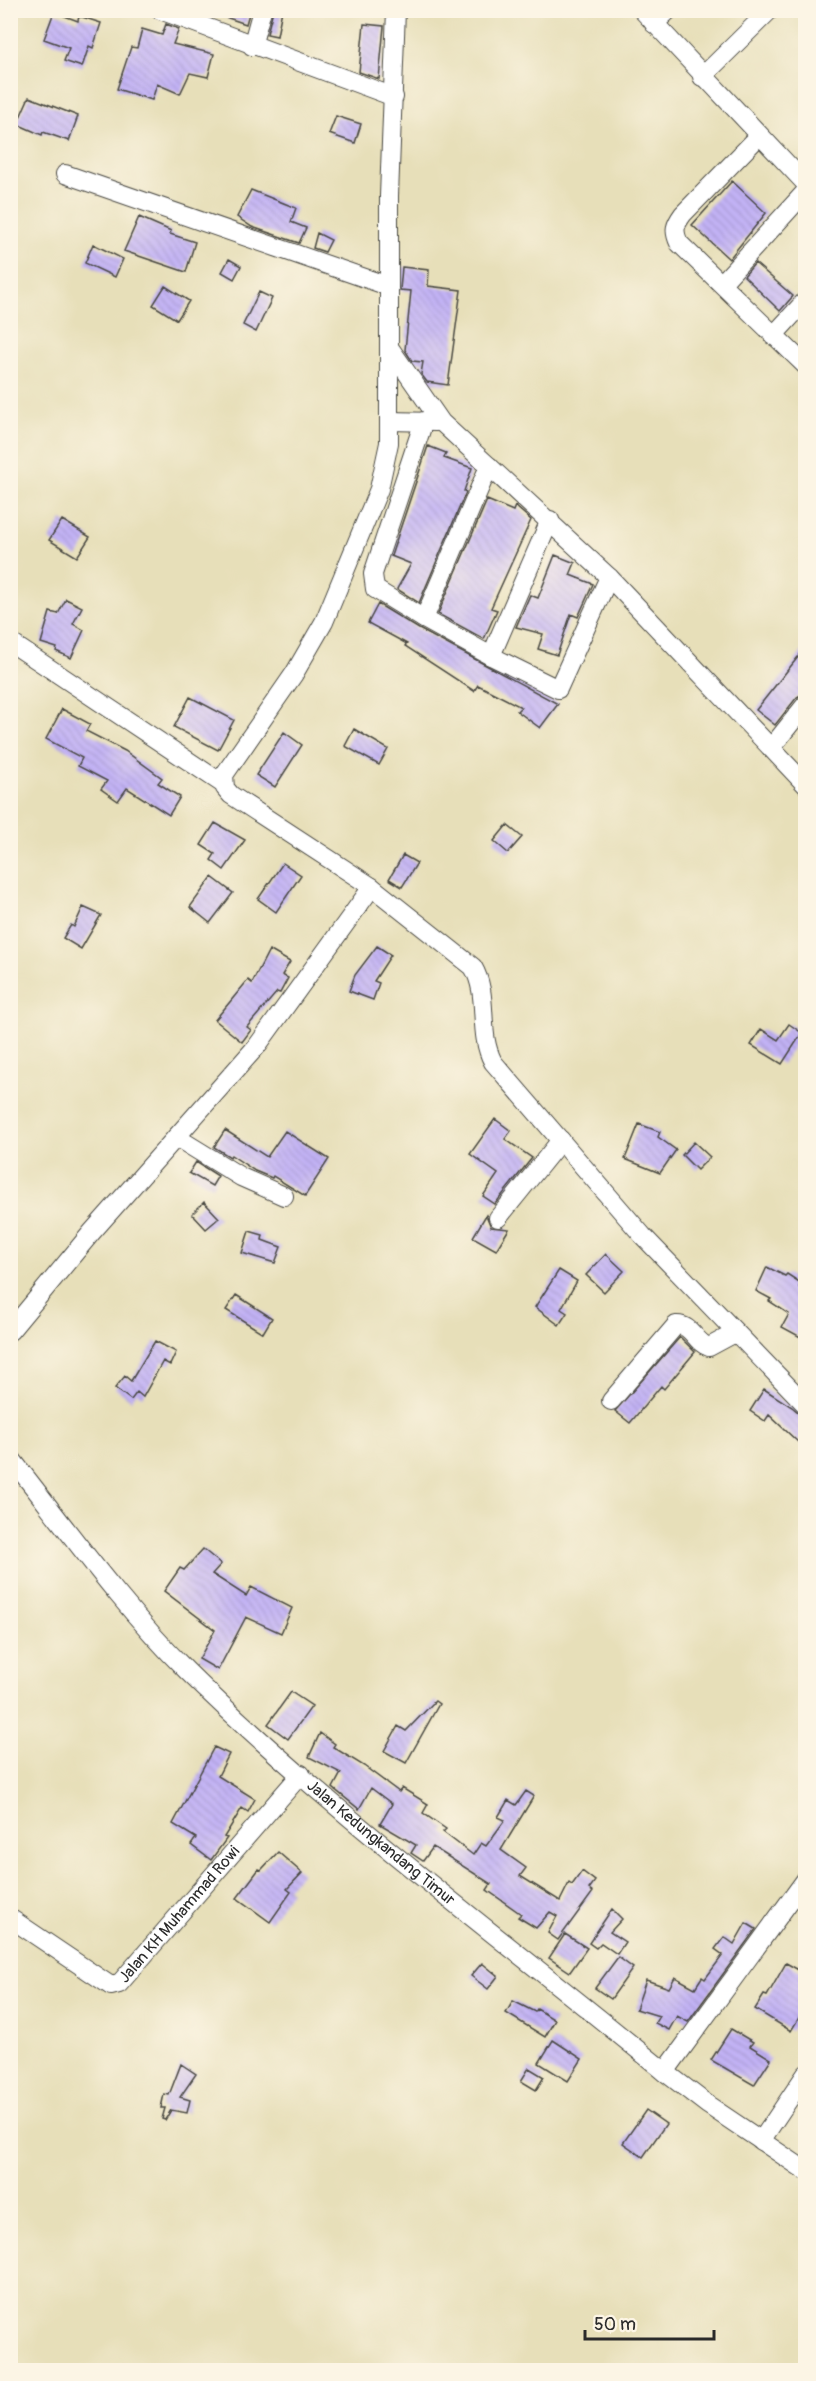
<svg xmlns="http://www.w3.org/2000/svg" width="816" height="2381" font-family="Pangolin,sans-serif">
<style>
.building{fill:url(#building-back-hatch)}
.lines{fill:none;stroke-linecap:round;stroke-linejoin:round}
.minor-casing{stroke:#474640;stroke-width:20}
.minor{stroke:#fff;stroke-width:18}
.labels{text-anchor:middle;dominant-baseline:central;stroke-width:6;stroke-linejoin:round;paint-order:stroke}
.street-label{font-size:16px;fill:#2b2b2b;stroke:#fcf5e5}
</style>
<defs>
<pattern id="building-back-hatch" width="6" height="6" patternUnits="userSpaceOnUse" patternTransform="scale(1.5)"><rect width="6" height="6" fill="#c2b2f5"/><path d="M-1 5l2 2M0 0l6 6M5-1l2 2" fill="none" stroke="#a799d2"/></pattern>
</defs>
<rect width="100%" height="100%" fill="#fcf5e5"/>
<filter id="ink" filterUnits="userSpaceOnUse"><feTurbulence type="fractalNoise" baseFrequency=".0167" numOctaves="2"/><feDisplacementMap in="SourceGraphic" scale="12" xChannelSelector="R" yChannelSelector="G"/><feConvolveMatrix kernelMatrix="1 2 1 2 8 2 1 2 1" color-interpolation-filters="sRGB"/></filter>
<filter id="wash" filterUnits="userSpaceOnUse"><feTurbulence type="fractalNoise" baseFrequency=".008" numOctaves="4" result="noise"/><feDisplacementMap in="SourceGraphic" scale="24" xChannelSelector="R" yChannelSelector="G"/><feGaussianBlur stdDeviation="1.35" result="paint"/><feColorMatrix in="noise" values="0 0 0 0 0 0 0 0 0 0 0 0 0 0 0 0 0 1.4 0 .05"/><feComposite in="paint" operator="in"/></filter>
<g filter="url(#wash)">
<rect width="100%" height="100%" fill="#e7dfb9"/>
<g id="blocks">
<path class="building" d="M213,10H250L246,24L213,13Z
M273,10H282L277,36L267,34Z
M54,12L78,21L79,16L101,23L93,48L89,46L82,67L64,61L69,48L44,39Z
M166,24L179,29L173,44L214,54L208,77L190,73L180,94L157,84L152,100L117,89L131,47L137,48L142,29L162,35Z
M364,24L384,26L379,79L359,72Z
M29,97L78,116L69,141L43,132L42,135L17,124Z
M336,116L361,124L355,143L329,134Z
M732,181L766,213L729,259L692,225Z
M251,190L296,208L291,222L306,228L299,243L252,227L237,217Z
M139,217L171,231L170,234L195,242L186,272L124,251Z
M317,233L331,240L325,252L313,248Z
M93,244L123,259L115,277L85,263Z
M229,259L241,266L234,279L222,272Z
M755,263L793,296L780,311L744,276Z
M402,267L429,270L428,286L461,290L448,385L427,382L421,374L423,362L412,361L405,350L411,291L400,290Z
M165,286L189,301L177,320L153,305Z
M259,292L272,298L256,332L243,325Z
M428,446L446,453L444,458L472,468L464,491L466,492L419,603L397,589L411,564L391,556Z
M487,500L513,511L515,506L531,520L491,608L497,610L484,639L438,614Z
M62,520L90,537L77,557L49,540Z
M555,555L575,563L570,575L593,584L578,617L571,614L557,655L538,649L543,634L516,627L530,595L538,598Z
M66,599L82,607L73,624L84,630L71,658L56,651L57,648L41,643L50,612L58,614Z
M378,604L419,629L558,704L540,728L517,711L521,707L478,685L474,691L405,646L407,644L368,623Z
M806,647V692L797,697L775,725L756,710Z
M190,697L234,720L218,750L174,727Z
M62,709L90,724L86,731L125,751L162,778L158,783L180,797L169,815L127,788L118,801L101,789L107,781L78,766L82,758L46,739Z
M354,729L388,749L379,765L345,746Z
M284,732L302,745L275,787L256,775Z
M215,823L245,840L224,870L211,860L215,854L201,845Z
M507,825L522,837L508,853L494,841Z
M403,855L417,863L402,887L389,879Z
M283,863L301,875L276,912L258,899Z
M212,877L233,893L210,923L190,907Z
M83,907L101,915L81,949L63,938L71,925L74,927Z
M377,946L391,955L374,981L379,983L373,1000L349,991L355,975Z
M269,950L290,962L282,975L288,978L280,993L277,992L247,1027L251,1030L242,1042L215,1020L248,980L252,983Z
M789,1024L802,1033L782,1064L751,1045L761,1029L778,1040Z
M495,1119L511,1131L505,1139L532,1158L495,1204L483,1196L498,1174L470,1154Z
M639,1124L660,1132L658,1137L676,1150L660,1173L625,1159Z
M225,1130L267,1157L285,1131L329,1159L305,1196L273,1176L272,1178L255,1171L231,1155L230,1157L214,1147Z
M694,1142L710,1157L697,1170L682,1155Z
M196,1162L218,1176L212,1186L189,1173Z
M204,1202L219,1218L206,1229L192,1214Z
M486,1215L491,1227L509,1229L496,1250L473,1237Z
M249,1231L263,1235L262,1240L281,1247L275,1263L242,1253Z
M606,1254L624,1271L604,1292L586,1275Z
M767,1267L785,1276L787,1274L801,1283L799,1287L806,1290V1340L782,1327L789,1314L769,1301L771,1299L756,1291Z
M559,1270L577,1281L561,1309L567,1313L559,1325L535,1307Z
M236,1295L272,1318L263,1333L226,1310Z
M680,1337L695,1352L664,1389L661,1386L630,1423L615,1411Z
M155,1341L176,1352L170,1365L163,1361L143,1397L137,1392L131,1400L115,1388L125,1376L131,1381Z
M764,1389L792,1407L806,1419V1434L798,1442L769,1415L765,1421L750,1411Z
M203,1549L221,1564L212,1574L246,1596L251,1587L292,1608L281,1633L246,1617L218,1670L199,1659L215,1630L164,1591L180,1568L184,1570Z
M291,1692L312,1706L288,1739L268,1724Z
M435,1701L439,1704L406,1763L384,1751L398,1726L406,1731Z
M320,1733L335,1744L333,1747L364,1766L399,1792L402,1788L428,1804L423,1813L446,1829L443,1832L473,1855L481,1843L486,1846L505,1820L498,1817L508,1800L516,1805L526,1791L534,1796L501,1850L526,1868L520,1876L560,1901L569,1883L572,1885L582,1871L595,1881L589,1889L593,1892L558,1940L548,1933L557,1916L550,1912L536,1928L518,1917L521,1914L487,1890L491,1884L433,1847L423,1861L411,1853L416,1845L380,1824L392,1804L371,1788L359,1809L333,1788L341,1773L309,1757Z
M214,1747L229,1754L218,1776L255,1799L248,1812L242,1808L224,1837L227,1838L211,1860L191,1845L196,1838L173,1824Z
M278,1852L302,1873L287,1889L291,1892L270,1922L237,1898L259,1869L261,1870Z
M612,1909L622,1919L610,1932L625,1942L617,1954L601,1943L596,1948L589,1943Z
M746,1923L756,1929L688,2022L677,2016L669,2030L655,2023L659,2016L636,2009L646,1980L669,1988L675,1977L695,1988L702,1977L705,1979L723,1955L715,1949L724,1937L734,1944Z
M565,1934L587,1948L570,1972L549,1958Z
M618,1957L633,1968L611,1999L595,1988Z
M482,1963L498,1976L488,1989L471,1976Z
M786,1963L806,1974V2006L791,2031L755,2009L764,1995L767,1996Z
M513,2001L535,2012L537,2009L555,2020L545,2037L506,2013Z
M731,2029L753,2042L750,2046L771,2059L754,2085L711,2060Z
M553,2040L582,2059L568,2081L539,2063Z
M181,2064L196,2074L180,2097L190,2100L187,2113L171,2110L165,2120L162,2119L165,2108H161L164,2094L169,2095Z
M529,2068L544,2077L536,2090L521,2081Z
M646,2110L666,2124L643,2157L623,2143Z"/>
</g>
</g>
<g filter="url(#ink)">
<use href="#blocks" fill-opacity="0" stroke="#474640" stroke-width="1.5"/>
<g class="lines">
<defs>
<g id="minor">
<path d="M160,10L394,97"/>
<path d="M396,10L389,196V443L379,489L324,622L294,674L224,775L225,788L231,795L372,887L473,967C490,996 477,1032 493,1062L643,1236L806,1405"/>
<path d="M642,10L806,184"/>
<path d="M654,24L669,10"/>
<path d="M252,46L262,10"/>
<path d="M702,77L770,10"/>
<path d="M759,136L683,214C675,225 673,230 679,243L806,366"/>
<path d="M65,174L388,286"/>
<path d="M722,283L806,191"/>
<path d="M773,336L806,300"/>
<path d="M389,347L441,422L609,577L806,785"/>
<path d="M389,421L436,422"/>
<path d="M424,421L373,574L375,589L424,619L489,466"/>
<path d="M424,619L491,656L558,689L609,577"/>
<path d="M10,642L223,784"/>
<path d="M491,656L550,520"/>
<path d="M771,748L806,704"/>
<path d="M176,1137L241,1177L284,1196"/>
<path d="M498,1218L561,1140"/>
<path d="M10,1331L92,1232L257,1046L372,887"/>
<path d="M611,1401L676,1325C692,1324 695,1343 709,1347L735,1333"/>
<path id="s1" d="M10,1457C67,1529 121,1605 186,1670C334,1816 505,1940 665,2072L708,2105L806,2171"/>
<path id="s2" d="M10,1918L111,1986L119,1984L301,1774"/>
<path d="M665,2072L806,1879"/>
<path d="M761,2141L806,2074"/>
</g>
</defs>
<use href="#minor" class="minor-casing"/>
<use href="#minor" class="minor"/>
</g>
</g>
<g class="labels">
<g class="street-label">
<text stroke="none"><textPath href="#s1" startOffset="537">Jalan Kedungkandang Timur</textPath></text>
<text stroke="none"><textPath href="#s2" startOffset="222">Jalan KH Muhammad Rowi</textPath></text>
</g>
</g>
<rect width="816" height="2381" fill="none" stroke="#fcf5e5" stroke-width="36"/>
<path d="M585 2330v9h129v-9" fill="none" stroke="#2b2b2b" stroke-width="3"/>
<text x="594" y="2330" font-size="18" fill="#2b2b2b" stroke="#fcf5e5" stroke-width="4.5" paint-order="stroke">50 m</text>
</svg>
